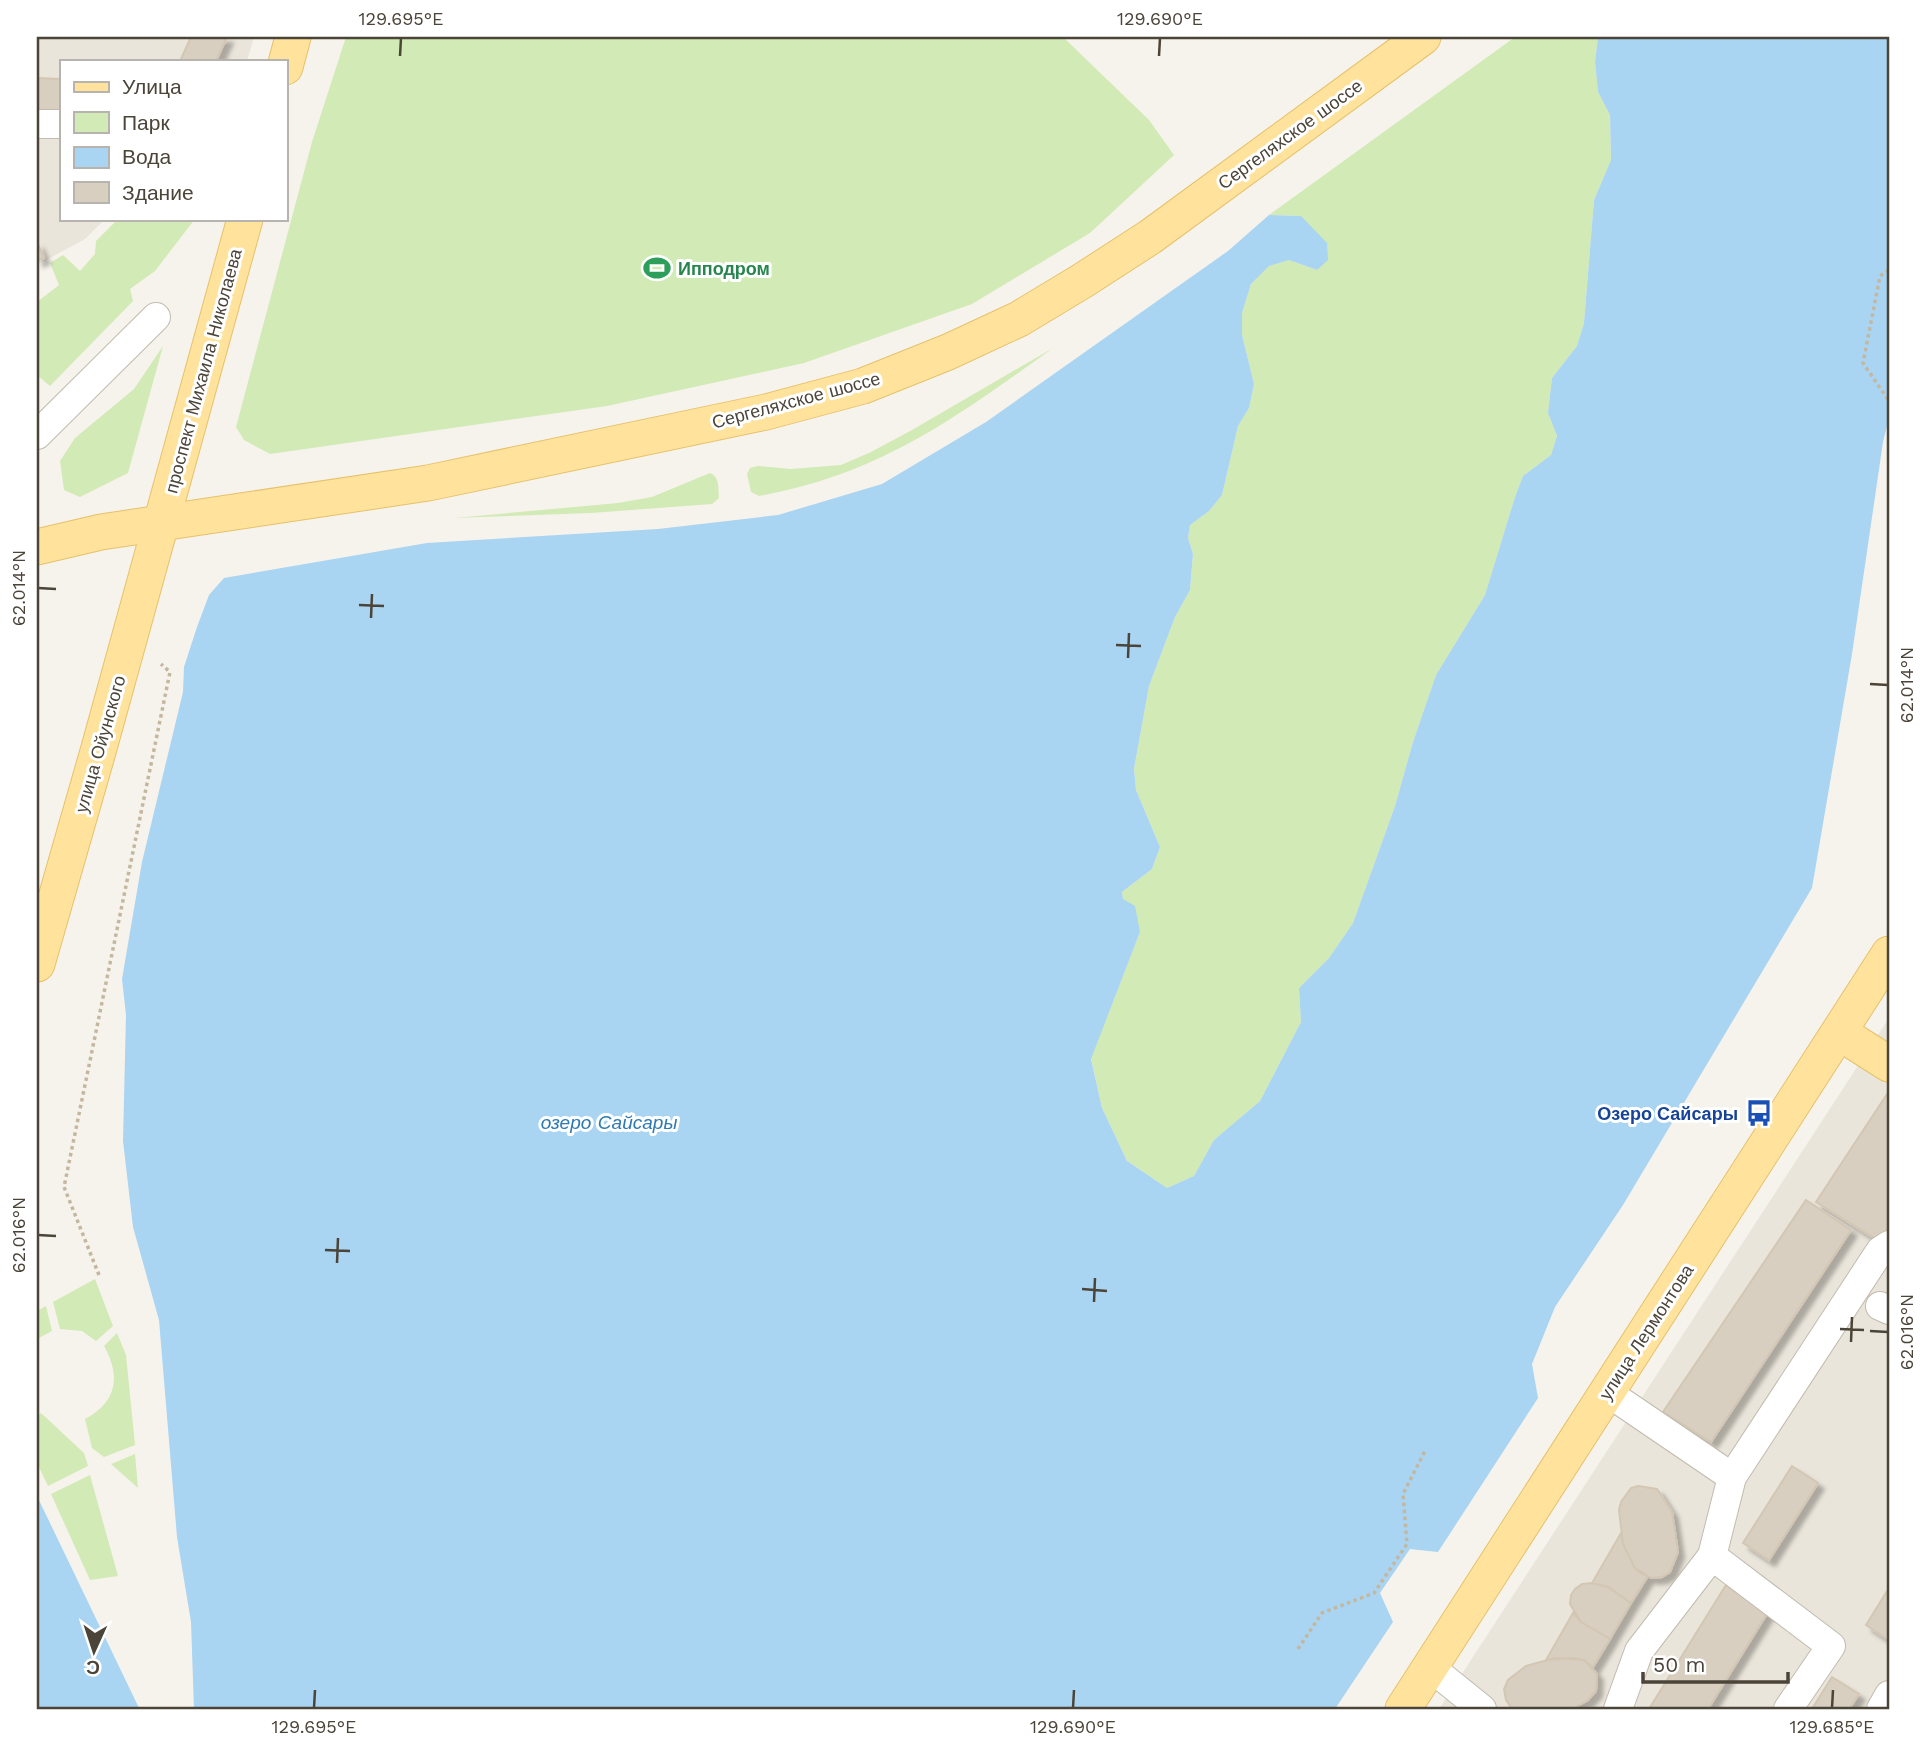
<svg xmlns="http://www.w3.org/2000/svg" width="1926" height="1746" font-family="'Work Sans',sans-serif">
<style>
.residential{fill:#eae5da}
.green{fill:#d2eab5}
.water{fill:#a9d4f2}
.building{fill:#d8cfc1;stroke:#d3c7b4;stroke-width:2;filter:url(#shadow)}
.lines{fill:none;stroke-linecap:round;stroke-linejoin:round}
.minor-casing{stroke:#c2bbae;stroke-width:30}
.major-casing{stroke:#e6c16a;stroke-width:37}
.path{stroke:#c4b79f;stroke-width:3.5;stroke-dasharray:3.5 3.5;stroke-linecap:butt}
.minor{stroke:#fff;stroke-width:28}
.major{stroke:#ffe39c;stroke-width:35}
.ticks{fill:none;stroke:#4b4439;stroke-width:2.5}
.labels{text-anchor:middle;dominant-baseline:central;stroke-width:6;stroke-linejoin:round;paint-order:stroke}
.street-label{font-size:18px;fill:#4b4439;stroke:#fff}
.leisure-label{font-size:18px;font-weight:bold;fill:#27864d;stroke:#fff;text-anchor:start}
.transit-label{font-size:18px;font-weight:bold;fill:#164399;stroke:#fff;text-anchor:end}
.water-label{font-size:19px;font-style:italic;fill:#2e7ab2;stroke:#fff}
.neatline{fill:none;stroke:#4b4439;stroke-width:2.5}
.ticks-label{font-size:18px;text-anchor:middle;fill:#4b4439}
</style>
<defs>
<filter id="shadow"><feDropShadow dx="6" dy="6" stdDeviation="2" flood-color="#0004"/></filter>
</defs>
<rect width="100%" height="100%" fill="#f6f3ec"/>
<path class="residential" d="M37,37H254L247,61H61V219H105L85,239L37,265Z
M1889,1018V1709H1439Z"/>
<path class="green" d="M346,37H1063L1149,120L1174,155L1090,233L972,304L804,363L607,406L270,454L244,440L236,427L312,142Z
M1515,37H1598L1595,62L1598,92L1610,115L1611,160L1594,200L1584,323L1577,346L1552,378L1548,413L1557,436L1551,455L1523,476L1515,497L1485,595L1436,675L1413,742L1395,806L1353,923L1329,958L1299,988L1301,1022L1260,1101L1214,1140L1194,1176L1167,1188L1127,1161L1102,1108L1091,1058L1140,932L1123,899L1122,892L1152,869L1160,847L1136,790L1134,769L1149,686L1175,617L1190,590L1193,554L1188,538L1190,525L1209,511L1222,495L1238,426L1249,408L1254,384L1242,335V313L1251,284L1268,266L1289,260L1317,270L1301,216L1269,215Z
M118,219H195L155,271L130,289L133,301L50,386L37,375V302L59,285L50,263L63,255L80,271L95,254L96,241Z
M163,346L128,473L80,497L64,490L60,461L75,438L134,389Z
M1053,348C957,417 879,475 759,496L751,492L747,474L750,468L758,466L791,469L841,465L871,452L912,430Z
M710,473C720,477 718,488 719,498L712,504L591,513L454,518L618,503L652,497Z
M95,1279L113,1326L96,1341L82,1331L60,1329L53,1302Z
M46,1306L52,1331L37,1339V1311Z
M117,1333L126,1355L135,1445L104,1457L92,1448L85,1419C117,1402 121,1376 104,1346Z
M41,1413L84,1453L88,1466L48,1486L37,1463V1417Z
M135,1454L138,1488L111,1464Z
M90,1475L118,1576L90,1580L51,1494Z"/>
<path class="water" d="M1598,37H1889V418L1883,442L1852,654L1812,888L1623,1205L1555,1307L1532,1364L1538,1398L1438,1552L1410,1549L1380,1593L1393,1622L1335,1709H194L191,1622L177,1537L159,1320L133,1227L123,1141L126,1015L122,979L142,862L183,692L184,667L197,627L209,595L224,578L427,543L658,529L778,515L882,484L986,422L1228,251L1269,215L1301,216L1327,243L1328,260L1317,270L1289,260L1269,266L1251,284L1242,313V335L1254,384L1249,408L1238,426L1222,495L1209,511L1190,525L1188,538L1193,554L1190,590L1175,617L1149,686L1134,769L1136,790L1160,847L1152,869L1122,892L1123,899L1135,906L1140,932L1091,1059L1102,1108L1127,1161L1167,1188L1194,1176L1214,1140L1260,1101L1301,1022L1299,988L1329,958L1353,923L1395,806L1413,742L1436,675L1485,595L1515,497L1523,476L1551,455L1557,436L1548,413L1552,378L1577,346L1584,323L1594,200L1611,160L1610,115L1598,92L1595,62Z
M37,1496L139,1708V1709H37Z"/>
<path class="building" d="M191,37H227L216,61H180Z
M37,78L61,79V113L37,112Z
M37,242L44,258L37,261Z
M1889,1091V1227L1879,1241L1816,1202Z
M1806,1200L1851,1230L1711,1442L1663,1412Z
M1792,1466L1818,1483L1769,1560L1743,1543Z
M1638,1486L1657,1489L1672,1512L1678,1552L1670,1572L1662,1577L1652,1578L1642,1574L1635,1568L1623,1544L1619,1510L1621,1502L1631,1488Z
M1621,1533L1623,1544L1635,1568L1648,1576L1631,1603L1608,1587L1592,1583Z
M1592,1583L1608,1587L1631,1603L1610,1639L1581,1622L1570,1604L1571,1595L1575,1589L1582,1584Z
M1726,1585L1768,1612L1708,1709H1649Z
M1889,1588V1640L1866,1625Z
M1573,1613L1581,1622L1610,1639L1593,1667L1584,1660L1571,1658L1546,1660Z
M1555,1658L1584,1660L1597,1674L1596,1691L1588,1700L1572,1709H1515L1511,1707L1506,1700L1504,1689L1508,1680L1526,1666Z
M1832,1677L1859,1694L1849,1709H1812Z"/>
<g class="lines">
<defs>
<path id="minor" d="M37,124H61
M37,435L156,317
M1880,1306L1889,1310
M1607,1392L1732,1477
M1712,1556L1831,1646L1788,1709
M1430,1667L1482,1709
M1618,1709L1639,1651L1712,1556L1732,1477L1880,1251L1889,1245
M1881,1709L1889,1695"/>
<path id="major" d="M285,67L293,37
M37,547L101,532L428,483L766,412L863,386L948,352L1019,319L1082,281L1150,237L1423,37
M37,964L99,748L245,219
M1840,1033L1889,1064
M1403,1709L1889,954"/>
</defs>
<use href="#minor" class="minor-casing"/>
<use href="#major" class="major-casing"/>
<path class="path" d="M1889,270L1880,276L1863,363L1889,401
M99,1275L64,1187L170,672L161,664
M1298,1649L1322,1613L1374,1593L1407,1544L1403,1494L1425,1451"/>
<use href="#minor" class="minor"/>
<use href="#major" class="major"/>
</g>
<path class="ticks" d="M400,56L401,38M1159,56L1160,38M38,588L56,589M359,605L384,606M371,618L372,594M1116,645L1141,646M1128,658L1129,633M1870,684L1888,685M38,1235L56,1236M325,1250L350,1251M337,1263L338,1238M1082,1289L1107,1291M1094,1302L1095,1278M1840,1329L1864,1330M1870,1331L1888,1332M1851,1342L1852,1317M314,1708L315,1690M1073,1708L1074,1690M1832,1708L1833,1690"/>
<defs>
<symbol id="stadium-bare" viewBox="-9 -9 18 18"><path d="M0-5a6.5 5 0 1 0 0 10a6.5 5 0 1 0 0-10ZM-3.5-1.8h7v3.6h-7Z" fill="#2e9e5b" stroke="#fff" stroke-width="2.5" paint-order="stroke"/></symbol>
<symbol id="bus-bare" viewBox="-9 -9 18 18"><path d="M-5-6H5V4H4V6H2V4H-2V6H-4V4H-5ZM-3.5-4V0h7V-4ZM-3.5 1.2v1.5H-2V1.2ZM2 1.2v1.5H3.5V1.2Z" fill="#1a4fb4" stroke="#fff" stroke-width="2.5" paint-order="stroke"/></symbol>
</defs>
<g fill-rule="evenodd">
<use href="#stadium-bare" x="638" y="249" width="38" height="38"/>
<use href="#bus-bare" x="1740" y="1094" width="38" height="38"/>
</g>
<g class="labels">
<g class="street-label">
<text transform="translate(1290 134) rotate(-36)">Сергеляхское шоссе</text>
<text transform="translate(203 371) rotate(-75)">проспект Михаила Николаева</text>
<text transform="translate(796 400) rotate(-15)">Сергеляхское шоссе</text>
<text transform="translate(100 744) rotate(-74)">улица Ойунского</text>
<text transform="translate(1646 1332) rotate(-57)">улица Лермонтова</text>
</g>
<g class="leisure-label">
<text x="678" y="268">Ипподром</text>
</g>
<g class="transit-label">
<text x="1738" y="1113">Озеро Сайсары</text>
</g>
<g class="water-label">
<text x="609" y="1122">озеро Сайсары</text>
</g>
</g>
<rect width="1926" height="1746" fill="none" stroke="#ffffff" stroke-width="77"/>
<rect x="60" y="60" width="228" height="161" fill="#ffffff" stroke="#b7b4b0" stroke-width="2"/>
<rect x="74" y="82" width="35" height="10" fill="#ffe39c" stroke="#b7b4b0" stroke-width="2"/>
<text x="122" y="94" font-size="21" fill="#4b4439">Улица</text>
<rect x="74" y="112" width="35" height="21" fill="#d2eab5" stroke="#b7b4b0" stroke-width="2"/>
<text x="122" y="130" font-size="21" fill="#4b4439">Парк</text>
<rect x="74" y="147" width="35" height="21" fill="#a9d4f2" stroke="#b7b4b0" stroke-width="2"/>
<text x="122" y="164" font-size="21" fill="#4b4439">Вода</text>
<rect x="74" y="182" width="35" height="21" fill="#d8cfc1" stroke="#b7b4b0" stroke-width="2"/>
<text x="122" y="200" font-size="21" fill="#4b4439">Здание</text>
<g transform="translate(94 1651) rotate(183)" stroke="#ffffff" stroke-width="5" paint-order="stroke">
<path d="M0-5L12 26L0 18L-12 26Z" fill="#4b4439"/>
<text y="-10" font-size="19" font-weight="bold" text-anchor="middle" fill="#4b4439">С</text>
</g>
<path d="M1643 1672v10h145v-10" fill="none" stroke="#4b4439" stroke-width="3.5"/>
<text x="1653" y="1672" font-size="21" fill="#4b4439" stroke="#ffffff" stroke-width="5" paint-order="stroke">50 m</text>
<rect x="38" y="38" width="1850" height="1670" class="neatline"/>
<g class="ticks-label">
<text x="401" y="25">129.695°E</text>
<text x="1160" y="25">129.690°E</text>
<text transform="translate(19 588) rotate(-90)" y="6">62.014°N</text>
<text transform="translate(1907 685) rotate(-90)" y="6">62.014°N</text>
<text transform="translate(19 1235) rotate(-90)" y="6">62.016°N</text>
<text transform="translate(1907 1332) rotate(-90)" y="6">62.016°N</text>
<text x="314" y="1733">129.695°E</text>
<text x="1073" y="1733">129.690°E</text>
<text x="1832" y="1733">129.685°E</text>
</g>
</svg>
